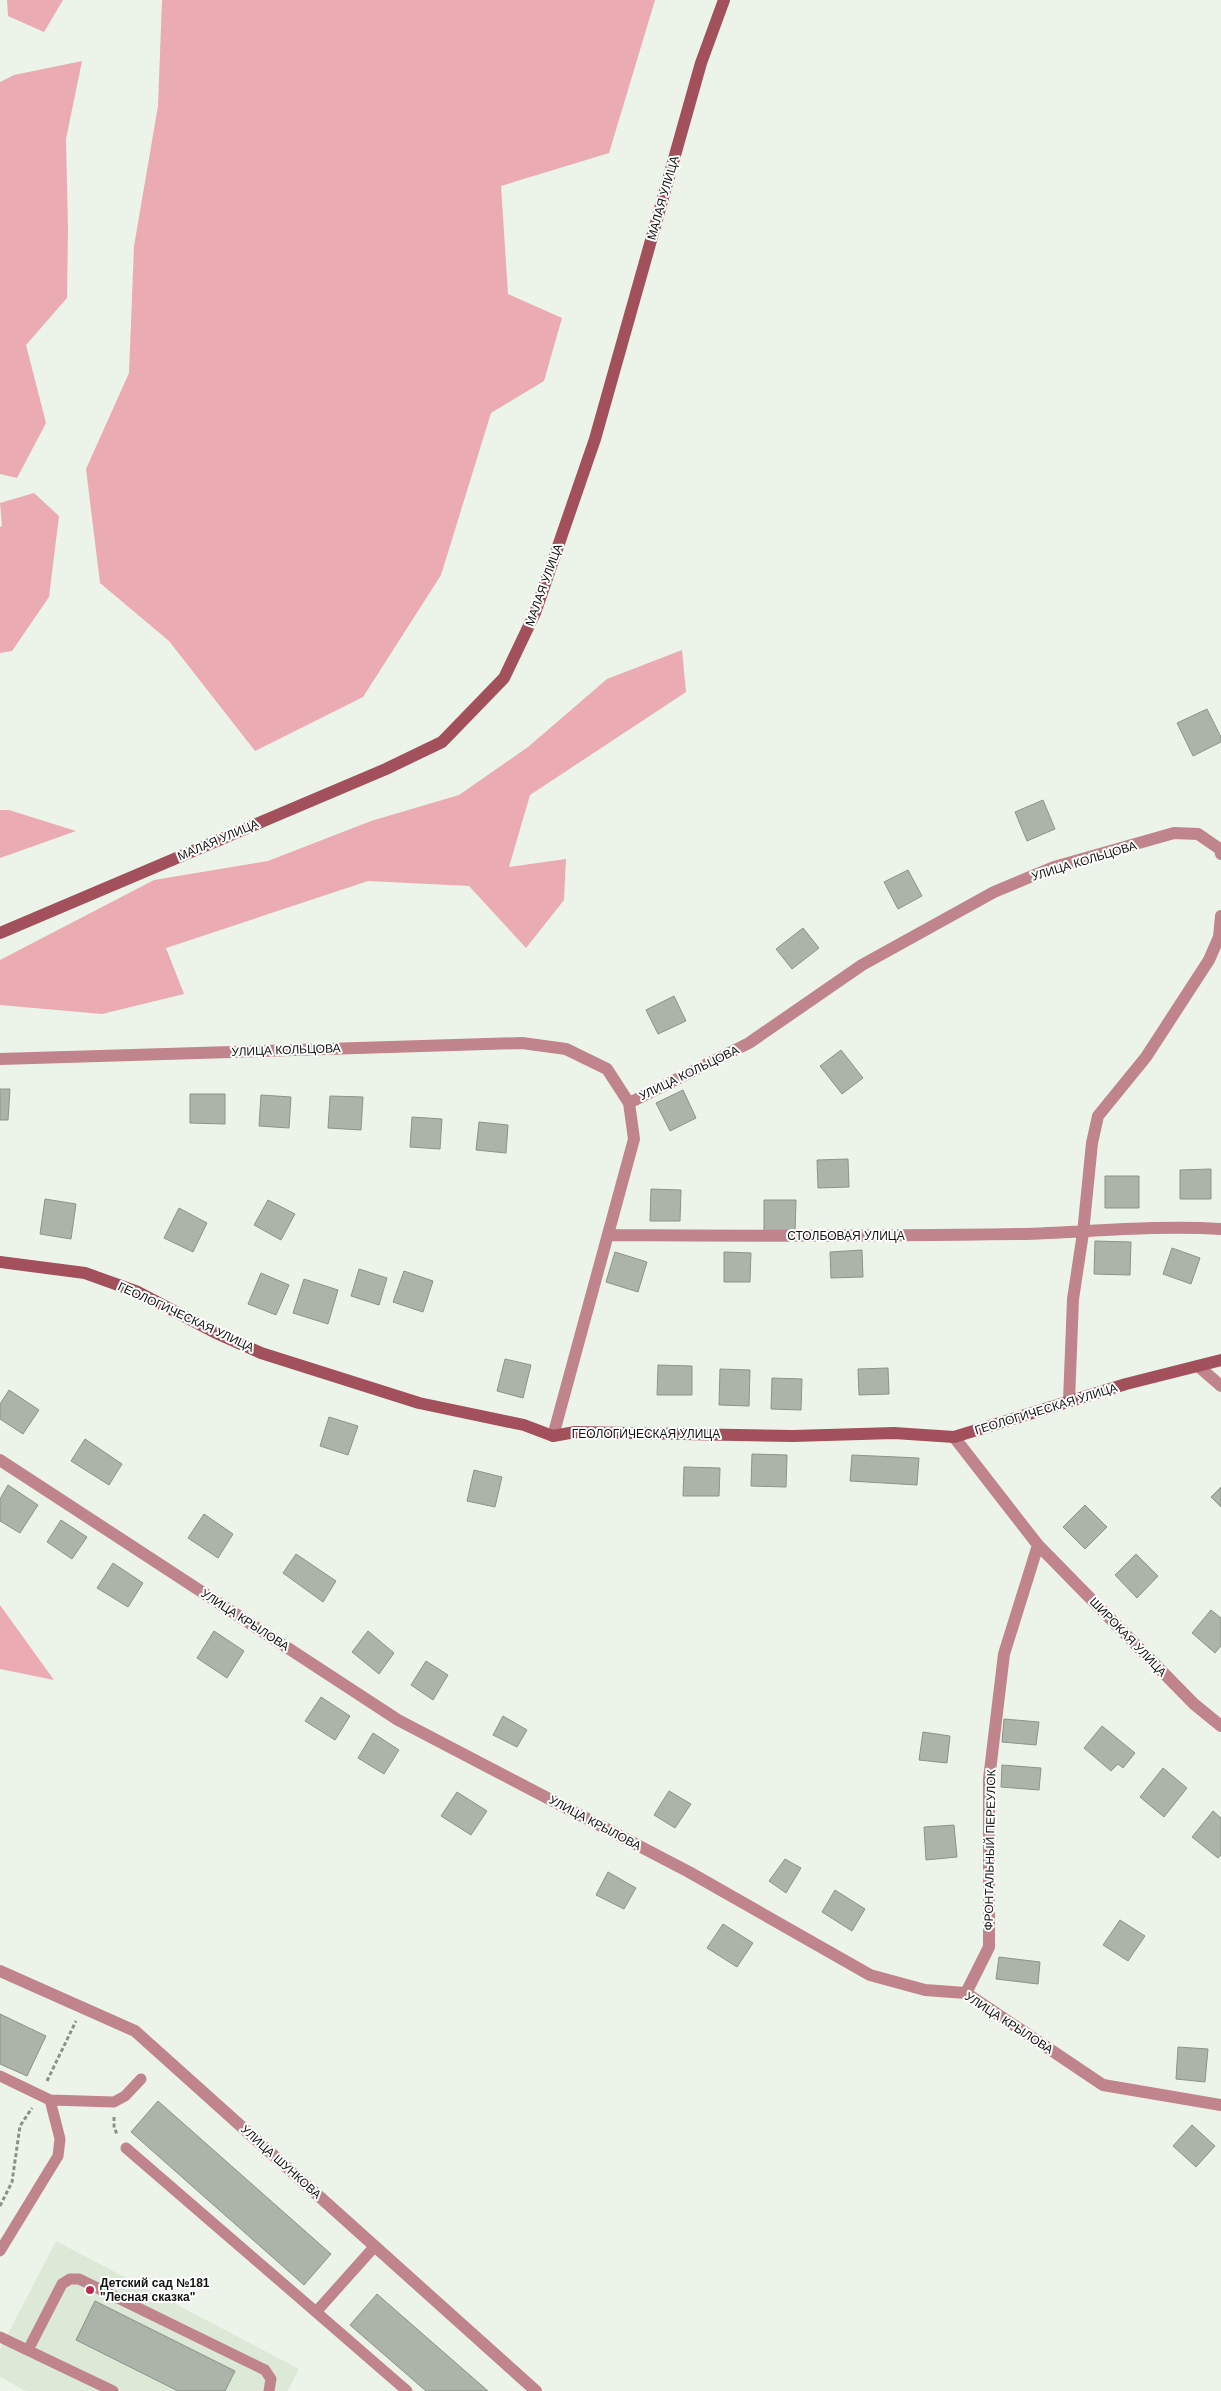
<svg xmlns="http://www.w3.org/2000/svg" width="1221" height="2391" font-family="Helvetica,sans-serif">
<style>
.built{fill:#dde9d7}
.green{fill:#ebabb2}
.building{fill:#acb3a9;stroke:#8c9388}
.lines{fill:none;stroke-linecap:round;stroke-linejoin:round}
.path{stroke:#8b9189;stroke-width:3;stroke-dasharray:4 2.5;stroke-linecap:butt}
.lane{stroke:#c0858c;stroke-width:11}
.street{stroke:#c0858c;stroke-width:12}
.secondary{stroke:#a2505c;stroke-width:12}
.poi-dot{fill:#bc2c50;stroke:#fff;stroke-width:2}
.labels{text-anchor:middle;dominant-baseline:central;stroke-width:4;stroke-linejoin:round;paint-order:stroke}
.street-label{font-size:12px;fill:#10130f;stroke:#fff}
.poi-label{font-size:12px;font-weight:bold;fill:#10130f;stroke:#fff;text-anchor:start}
</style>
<rect width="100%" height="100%" fill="#ecf4e9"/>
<path class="built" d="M56,2241L299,2369L288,2391H26L0,2377V2349Z"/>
<path class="green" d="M7,0H63L44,32L8,16Z
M162,0H655L609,153L501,186L508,294L562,318L544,381L491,413L441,575L363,697L255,751L169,641L100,583L86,469L129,373L134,246L158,106Z
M82,61L66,139L68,229L67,298L26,345L46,423L17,478L0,474V82L14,75Z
M34,493L59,516L49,597L12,651L0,653V527L2,526L0,503Z
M682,650L686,692L530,795L509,867L566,859L564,900L526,948L469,886L368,881L166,948L184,994L102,1014L0,1005V960L154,880L268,861L371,821L459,795L528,747L607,679Z
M0,810H9L76,831L0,858Z
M0,1605L54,1680L0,1669Z"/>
<path class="building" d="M1207,709L1221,737V742L1193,756L1177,723Z
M1043,800L1055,829L1027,841L1015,812Z
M908,870L922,896L898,909L884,882Z
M803,928L819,948L792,969L776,949Z
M674,996L686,1021L658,1034L646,1010Z
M841,1050L863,1078L842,1094L820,1066Z
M0,1089H10L8,1120H0Z
M683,1090L696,1118L670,1131L656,1103Z
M190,1094H225V1124L190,1123Z
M261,1095L291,1097L289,1128L259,1126Z
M330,1096L363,1097L361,1130L328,1128Z
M412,1117L442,1119L440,1149L410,1147Z
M479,1122L508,1125L506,1153L476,1150Z
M848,1159L849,1187L818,1188L817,1160Z
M1211,1169V1199H1180V1170Z
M1105,1176H1139V1208H1105Z
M651,1189L681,1190L680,1221H650Z
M45,1199L76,1204L71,1239L40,1234Z
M268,1200L295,1214L281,1240L254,1225Z
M764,1200H796L795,1233H764Z
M179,1208L207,1223L193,1252L164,1238Z
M1095,1241L1131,1242L1130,1275L1094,1274Z
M1172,1248L1200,1258L1191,1284L1163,1274Z
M862,1250L863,1277L831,1278L830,1252Z
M615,1252L647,1262L638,1292L606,1282Z
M724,1252L751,1253L750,1282H724Z
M359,1269L387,1278L379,1305L351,1296Z
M404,1271L433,1281L423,1312L393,1302Z
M261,1273L289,1285L276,1315L248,1304Z
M304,1279L338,1290L328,1324L293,1313Z
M505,1359L531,1365L523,1398L497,1391Z
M658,1365L692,1366V1395H657Z
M888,1368L889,1394L859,1395L858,1369Z
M720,1369L750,1370L749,1406L719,1405Z
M772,1378L802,1379L801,1410L771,1409Z
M9,1390L39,1410L23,1434L0,1419V1404Z
M329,1417L358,1426L348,1455L320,1446Z
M85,1439L122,1464L109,1485L71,1461Z
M752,1454L787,1455L786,1487L751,1486Z
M852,1455L919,1458L917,1485L850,1481Z
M684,1467L720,1468L719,1496H683Z
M474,1470L502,1477L495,1507L467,1501Z
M8,1485L38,1505L20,1533L0,1521V1499Z
M1221,1487V1507L1211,1497Z
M1085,1505L1107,1527L1085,1549L1063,1527Z
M204,1514L233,1534L218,1558L188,1538Z
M61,1520L87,1537L72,1559L47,1542Z
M296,1554L336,1581L323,1602L283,1573Z
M1136,1554L1158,1576L1137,1598L1115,1575Z
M113,1563L143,1583L128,1607L97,1588Z
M1211,1610L1221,1618V1646L1215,1653L1192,1633Z
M214,1631L244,1651L227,1678L197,1658Z
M368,1631L394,1653L379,1674L352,1652Z
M426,1661L448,1675L433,1700L411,1685Z
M321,1697L350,1716L335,1740L305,1721Z
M503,1716L527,1730L517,1747L493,1735Z
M1004,1719L1039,1722L1036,1745L1002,1742Z
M1102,1726L1135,1753L1123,1768L1118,1764L1111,1771L1084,1748Z
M923,1732L950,1736L947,1763L919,1760Z
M373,1733L399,1750L384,1774L358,1758Z
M1002,1765L1041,1768L1039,1790L1001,1787Z
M1163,1768L1187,1788L1164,1817L1140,1797Z
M669,1791L691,1804L675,1828L654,1815Z
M457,1792L487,1811L471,1835L441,1816Z
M1213,1811L1221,1818V1855L1218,1858L1192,1837Z
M954,1825L957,1857L926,1860L924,1827Z
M785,1859L801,1868L786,1893L769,1881Z
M608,1872L636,1888L624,1909L596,1895Z
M835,1890L865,1909L852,1931L822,1912Z
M1120,1920L1145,1936L1128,1961L1103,1945Z
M723,1924L753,1943L737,1967L707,1948Z
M999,1957L1040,1962L1038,1984L996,1979Z
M0,2014L46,2036L27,2076L0,2064Z
M1178,2047L1208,2049L1205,2082L1176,2079Z
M158,2101L331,2254L304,2285L131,2132Z
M1192,2125L1215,2146L1196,2167L1173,2146Z
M377,2294L488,2391H426L350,2325Z
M95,2301L235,2371L225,2391H178L76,2340Z"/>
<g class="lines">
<path class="path" d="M47,2081L76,2021
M114,2117V2126L117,2135
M0,2206L12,2182L20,2126L32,2108"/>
<path class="lane" d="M0,2076L50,2100
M126,2148L316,2312
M375,2246L316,2312L407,2391
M0,2251L58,2156L60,2139L50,2100L114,2102L125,2096L141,2079
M0,2337L113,2391
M28,2350L62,2284L70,2279H79L265,2370L271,2379L269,2391"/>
<path class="street" d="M0,1059L522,1043L566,1049L607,1069L629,1103L749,1043L862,965L994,892L1054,867L1174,833L1198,834L1220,849L1221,854
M610,1235C747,1236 884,1236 1021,1234C1088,1232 1155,1225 1221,1229
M1198,1366L1221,1386
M1069,1401L1073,1299L1083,1233L1092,1143L1098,1116L1146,1057L1209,960L1219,937L1221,916
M553,1436L634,1139L629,1103
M954,1437L1038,1545L1004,1654L989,1779V1947L966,1993
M0,1460L398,1720L689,1872L870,1975L925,1990L966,1993L1103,2085L1221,2105
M1038,1545L1194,1704L1221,1726
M0,1971L135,2031L536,2391"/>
<path class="secondary" d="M0,933L386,769L442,742L504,678L535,613L595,439L701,63L724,0
M0,1262L85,1273L138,1292L216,1333L261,1353L419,1403L524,1425L553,1436L575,1432L793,1436L894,1433L954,1437L1126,1384L1221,1360"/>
</g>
<circle class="poi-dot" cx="90" cy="2290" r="5"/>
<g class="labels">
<g class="street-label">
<text transform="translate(663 198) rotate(-74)">МАЛАЯ УЛИЦА</text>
<text transform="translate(544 585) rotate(-70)">МАЛАЯ УЛИЦА</text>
<text transform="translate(218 840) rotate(-23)">МАЛАЯ УЛИЦА</text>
<text transform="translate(1084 861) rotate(-17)">УЛИЦА КОЛЬЦОВА</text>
<text transform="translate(286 1050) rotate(-2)">УЛИЦА КОЛЬЦОВА</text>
<text transform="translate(689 1073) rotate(-26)">УЛИЦА КОЛЬЦОВА</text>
<text x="846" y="1236">СТОЛБОВАЯ УЛИЦА</text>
<text transform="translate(186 1317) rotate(25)">ГЕОЛОГИЧЕСКАЯ УЛИЦА</text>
<text transform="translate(1046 1409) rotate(-17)">ГЕОЛОГИЧЕСКАЯ УЛИЦА</text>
<text x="646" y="1434">ГЕОЛОГИЧЕСКАЯ УЛИЦА</text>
<text transform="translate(245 1620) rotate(33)">УЛИЦА КРЫЛОВА</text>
<text transform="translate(1128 1637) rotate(46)">ШИРОКАЯ УЛИЦА</text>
<text transform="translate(595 1823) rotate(28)">УЛИЦА КРЫЛОВА</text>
<text transform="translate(990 1850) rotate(-89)">ФРОНТАЛЬНЫЙ ПЕРЕУЛОК</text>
<text transform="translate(1009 2023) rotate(33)">УЛИЦА КРЫЛОВА</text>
<text transform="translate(281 2162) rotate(42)">УЛИЦА ШУНКОВА</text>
</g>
<g class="poi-label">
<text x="100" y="2283">Детский сад №181<tspan x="100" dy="14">"Лесная сказка"</tspan></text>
</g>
</g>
</svg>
